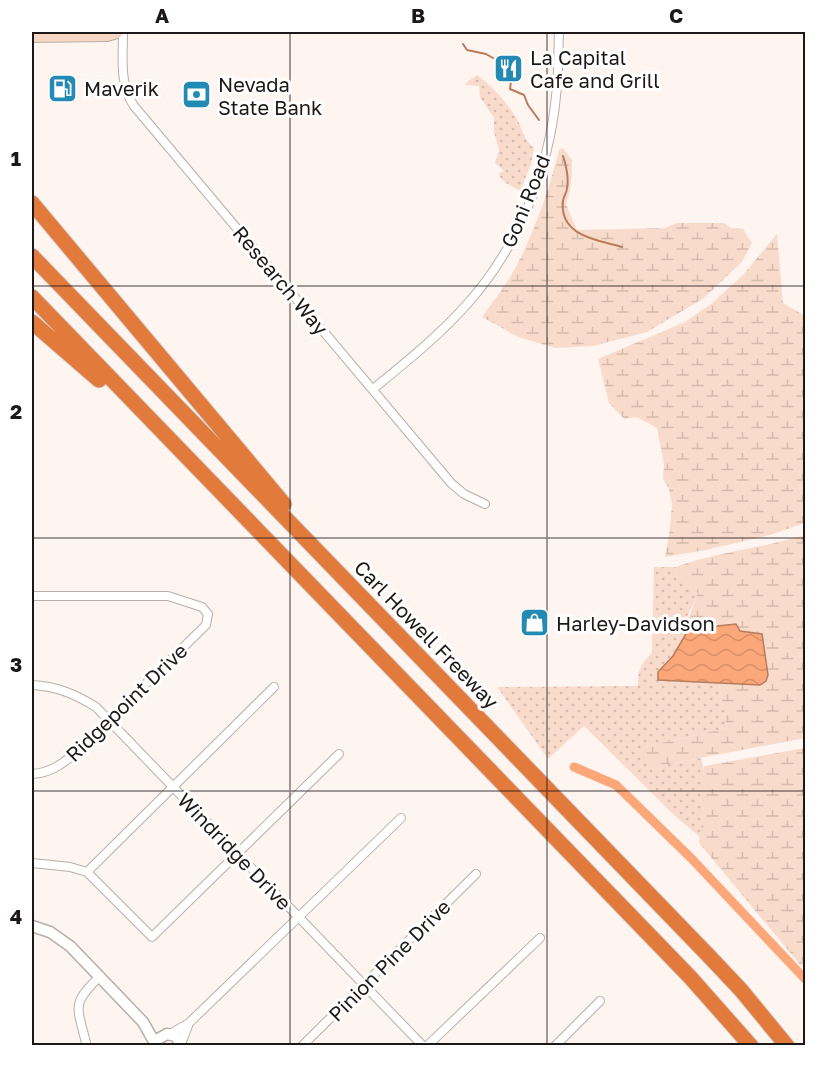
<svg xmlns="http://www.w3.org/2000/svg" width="837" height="1077" font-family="'Golos Text',sans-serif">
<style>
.grass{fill:url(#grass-dots)}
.wetland{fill:url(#wetland-marsh)}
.water{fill:url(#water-waves);stroke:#b87c5c;stroke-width:1.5}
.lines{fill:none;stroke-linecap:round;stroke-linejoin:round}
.stream{stroke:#b87c5c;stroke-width:2}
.canal{stroke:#fba779;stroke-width:9}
.minor-casing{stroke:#b8afaa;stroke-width:10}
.tertiary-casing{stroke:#b8afaa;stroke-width:13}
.secondary-casing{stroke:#b8afaa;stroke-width:14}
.motorway-casing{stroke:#d6d5d5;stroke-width:17}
.minor{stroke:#fff;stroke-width:8}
.tertiary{stroke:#fff;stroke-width:10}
.secondary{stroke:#f6d7c4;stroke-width:12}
.motorway{stroke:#e27a3c;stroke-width:15}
.grid{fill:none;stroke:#1c1817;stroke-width:1.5;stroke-opacity:0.55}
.labels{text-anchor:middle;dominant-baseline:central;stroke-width:6;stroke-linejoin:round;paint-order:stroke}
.poi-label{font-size:20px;fill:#1c1817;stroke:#fff;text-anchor:start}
.street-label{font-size:20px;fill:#1c1817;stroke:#fff}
.neatline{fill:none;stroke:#1c1817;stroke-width:2}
.grid-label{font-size:20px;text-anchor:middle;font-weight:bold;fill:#1c1817}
</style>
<defs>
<pattern id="grass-dots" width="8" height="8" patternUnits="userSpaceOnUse" patternTransform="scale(1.5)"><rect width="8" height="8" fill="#f9dbcc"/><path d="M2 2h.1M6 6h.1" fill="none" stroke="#d5bbae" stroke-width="1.8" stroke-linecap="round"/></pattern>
<pattern id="wetland-marsh" width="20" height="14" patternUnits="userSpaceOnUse" patternTransform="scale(1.5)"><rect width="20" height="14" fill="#f9dbcc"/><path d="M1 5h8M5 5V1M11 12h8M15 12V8" fill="none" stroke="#d5bbae"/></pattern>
<pattern id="water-waves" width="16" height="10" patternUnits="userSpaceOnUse" patternTransform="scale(1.5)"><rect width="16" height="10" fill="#fba779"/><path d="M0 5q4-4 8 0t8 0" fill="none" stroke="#d78f68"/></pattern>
</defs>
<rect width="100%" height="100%" fill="#fef4f0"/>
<path class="grass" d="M477,75C492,85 507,103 517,119C523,130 524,140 534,148L531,164L520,191C512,186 499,181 499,173L504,171L495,163L499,150L494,132V118L480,97L479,86L465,85L467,82Z
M654,567H676L674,571L699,592L682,627L687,632L673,656L665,663L669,681L719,683L727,728L647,746L653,767L701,758C709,782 703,812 700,837L676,817L584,726L548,759L497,687L638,686C638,670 640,664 652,653Z"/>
<path class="wetland" d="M563,148L572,160L571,186L566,204L577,230L665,228L677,223H724L731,228L743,229L752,243L742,262L704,298L647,332L593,346L555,348L518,337L482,317C491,304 501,292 509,279C532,240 548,194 559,150Z
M777,234L783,303L805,316V523L773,534L706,550L665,557L669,535L672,505L669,489L663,479L664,465L657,428L637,417L624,419L609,403L598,359L685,322L711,304L742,276Z
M805,535V738L653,767L644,762L642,755L647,746L727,728L719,683L760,685L762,634L740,631L738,627H708L687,632L682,627L689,617L698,593L674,571L676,567C718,552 763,548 805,535Z
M805,748L806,940L802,967L699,843L704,804V766Z"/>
<path class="water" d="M736,624L740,631L762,634L768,675L766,681L760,685L658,680V672L673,656L687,632L708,627Z"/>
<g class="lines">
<path class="stream" d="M463,44L467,50L486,54L493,58
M511,81L510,89L524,95L528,105L539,120
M563,156C566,164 569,179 567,188C567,193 563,197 563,201C559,236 597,240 622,247"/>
<path class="canal" d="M574,767L616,785L691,858L806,980"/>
<defs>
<path id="minor" d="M123,32C123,57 119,84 134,106L451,483L464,494L485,504
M373,389C406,362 440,335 468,303C518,247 549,170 556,96C559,74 558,53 559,32
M32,596H168L202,607L208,614L206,625L76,752C63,764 50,773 32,774
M32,685C56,686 75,694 96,707L423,1046
M32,863L70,867L87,872L152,937L339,754
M87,872L274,687
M170,1034L189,1023
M86,1043C77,1005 71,1005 100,976
M181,1044L189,1023L401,818
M302,1046L476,874
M427,1046L540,938
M555,1046L600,1001"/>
<path id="tertiary" d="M32,926L50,932L70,946L143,1022L156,1045
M156,1046L158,1039L167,1034L176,1036L181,1046"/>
<path id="secondary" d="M32,36L107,35L117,32"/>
<path id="motorway" d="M32,203L284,504
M32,256L707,954L741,990L787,1046
M32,297L690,977L751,1046
M32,322L99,380"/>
</defs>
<use href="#minor" class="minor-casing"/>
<use href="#tertiary" class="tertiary-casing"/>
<use href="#secondary" class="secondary-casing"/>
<use href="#motorway" class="motorway-casing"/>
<use href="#minor" class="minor"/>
<use href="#tertiary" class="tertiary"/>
<use href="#secondary" class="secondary"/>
<use href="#motorway" class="motorway"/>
</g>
<path class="grid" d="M290,32V1046M547,32V1046M32,286H806M32,538H806M32,791H806"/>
<defs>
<symbol id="restaurant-square" viewBox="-11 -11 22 22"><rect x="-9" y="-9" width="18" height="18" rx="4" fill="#238bb3" stroke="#fff"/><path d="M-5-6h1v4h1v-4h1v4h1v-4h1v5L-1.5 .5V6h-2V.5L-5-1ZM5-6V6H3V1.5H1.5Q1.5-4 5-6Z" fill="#fff"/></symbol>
<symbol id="fuel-square" viewBox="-11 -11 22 22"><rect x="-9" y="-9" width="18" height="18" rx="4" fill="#238bb3" stroke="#fff"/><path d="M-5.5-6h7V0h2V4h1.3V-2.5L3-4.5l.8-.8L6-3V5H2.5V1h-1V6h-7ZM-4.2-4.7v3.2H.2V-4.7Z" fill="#fff"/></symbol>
<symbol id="bank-square" viewBox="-11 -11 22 22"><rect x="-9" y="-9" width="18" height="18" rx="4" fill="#238bb3" stroke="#fff"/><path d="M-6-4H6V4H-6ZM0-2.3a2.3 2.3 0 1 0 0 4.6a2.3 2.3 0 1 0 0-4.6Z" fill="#fff"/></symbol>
<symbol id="shop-square" viewBox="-11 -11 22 22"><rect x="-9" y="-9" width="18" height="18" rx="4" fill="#238bb3" stroke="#fff"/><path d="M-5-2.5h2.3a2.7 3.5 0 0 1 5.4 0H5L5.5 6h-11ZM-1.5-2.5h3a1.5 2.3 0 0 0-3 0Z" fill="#fff"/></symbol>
</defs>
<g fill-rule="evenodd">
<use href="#restaurant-square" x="492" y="52" width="33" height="33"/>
<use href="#fuel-square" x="46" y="72" width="33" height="33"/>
<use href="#bank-square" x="180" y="78" width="33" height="33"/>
<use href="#shop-square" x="518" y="606" width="33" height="33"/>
</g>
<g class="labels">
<g class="poi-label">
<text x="530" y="57">La Capital<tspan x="530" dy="23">Cafe and Grill</tspan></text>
<text x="218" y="84">Nevada<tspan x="218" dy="23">State Bank</tspan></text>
<text x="84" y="88">Maverik</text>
<text x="556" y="623">Harley-Davidson</text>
</g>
<g class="street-label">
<text transform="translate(525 201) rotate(-68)">Goni Road</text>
<text transform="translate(281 280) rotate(50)">Research Way</text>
<text transform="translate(427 634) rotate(46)">Carl Howell Freeway</text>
<text transform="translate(126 702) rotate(-44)">Ridgepoint Drive</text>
<text transform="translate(235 851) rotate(46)">Windridge Drive</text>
<text transform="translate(389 960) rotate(-45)">Pinion Pine Drive</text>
</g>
</g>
<rect width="837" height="1077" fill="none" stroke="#ffffff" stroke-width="66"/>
<rect x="33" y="33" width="771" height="1011" class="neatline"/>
<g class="grid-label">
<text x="162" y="23">A</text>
<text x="418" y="23">B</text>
<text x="676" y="23">C</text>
<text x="16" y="166">1</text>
<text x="16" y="419">2</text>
<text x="16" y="672">3</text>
<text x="16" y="924">4</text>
</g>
</svg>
